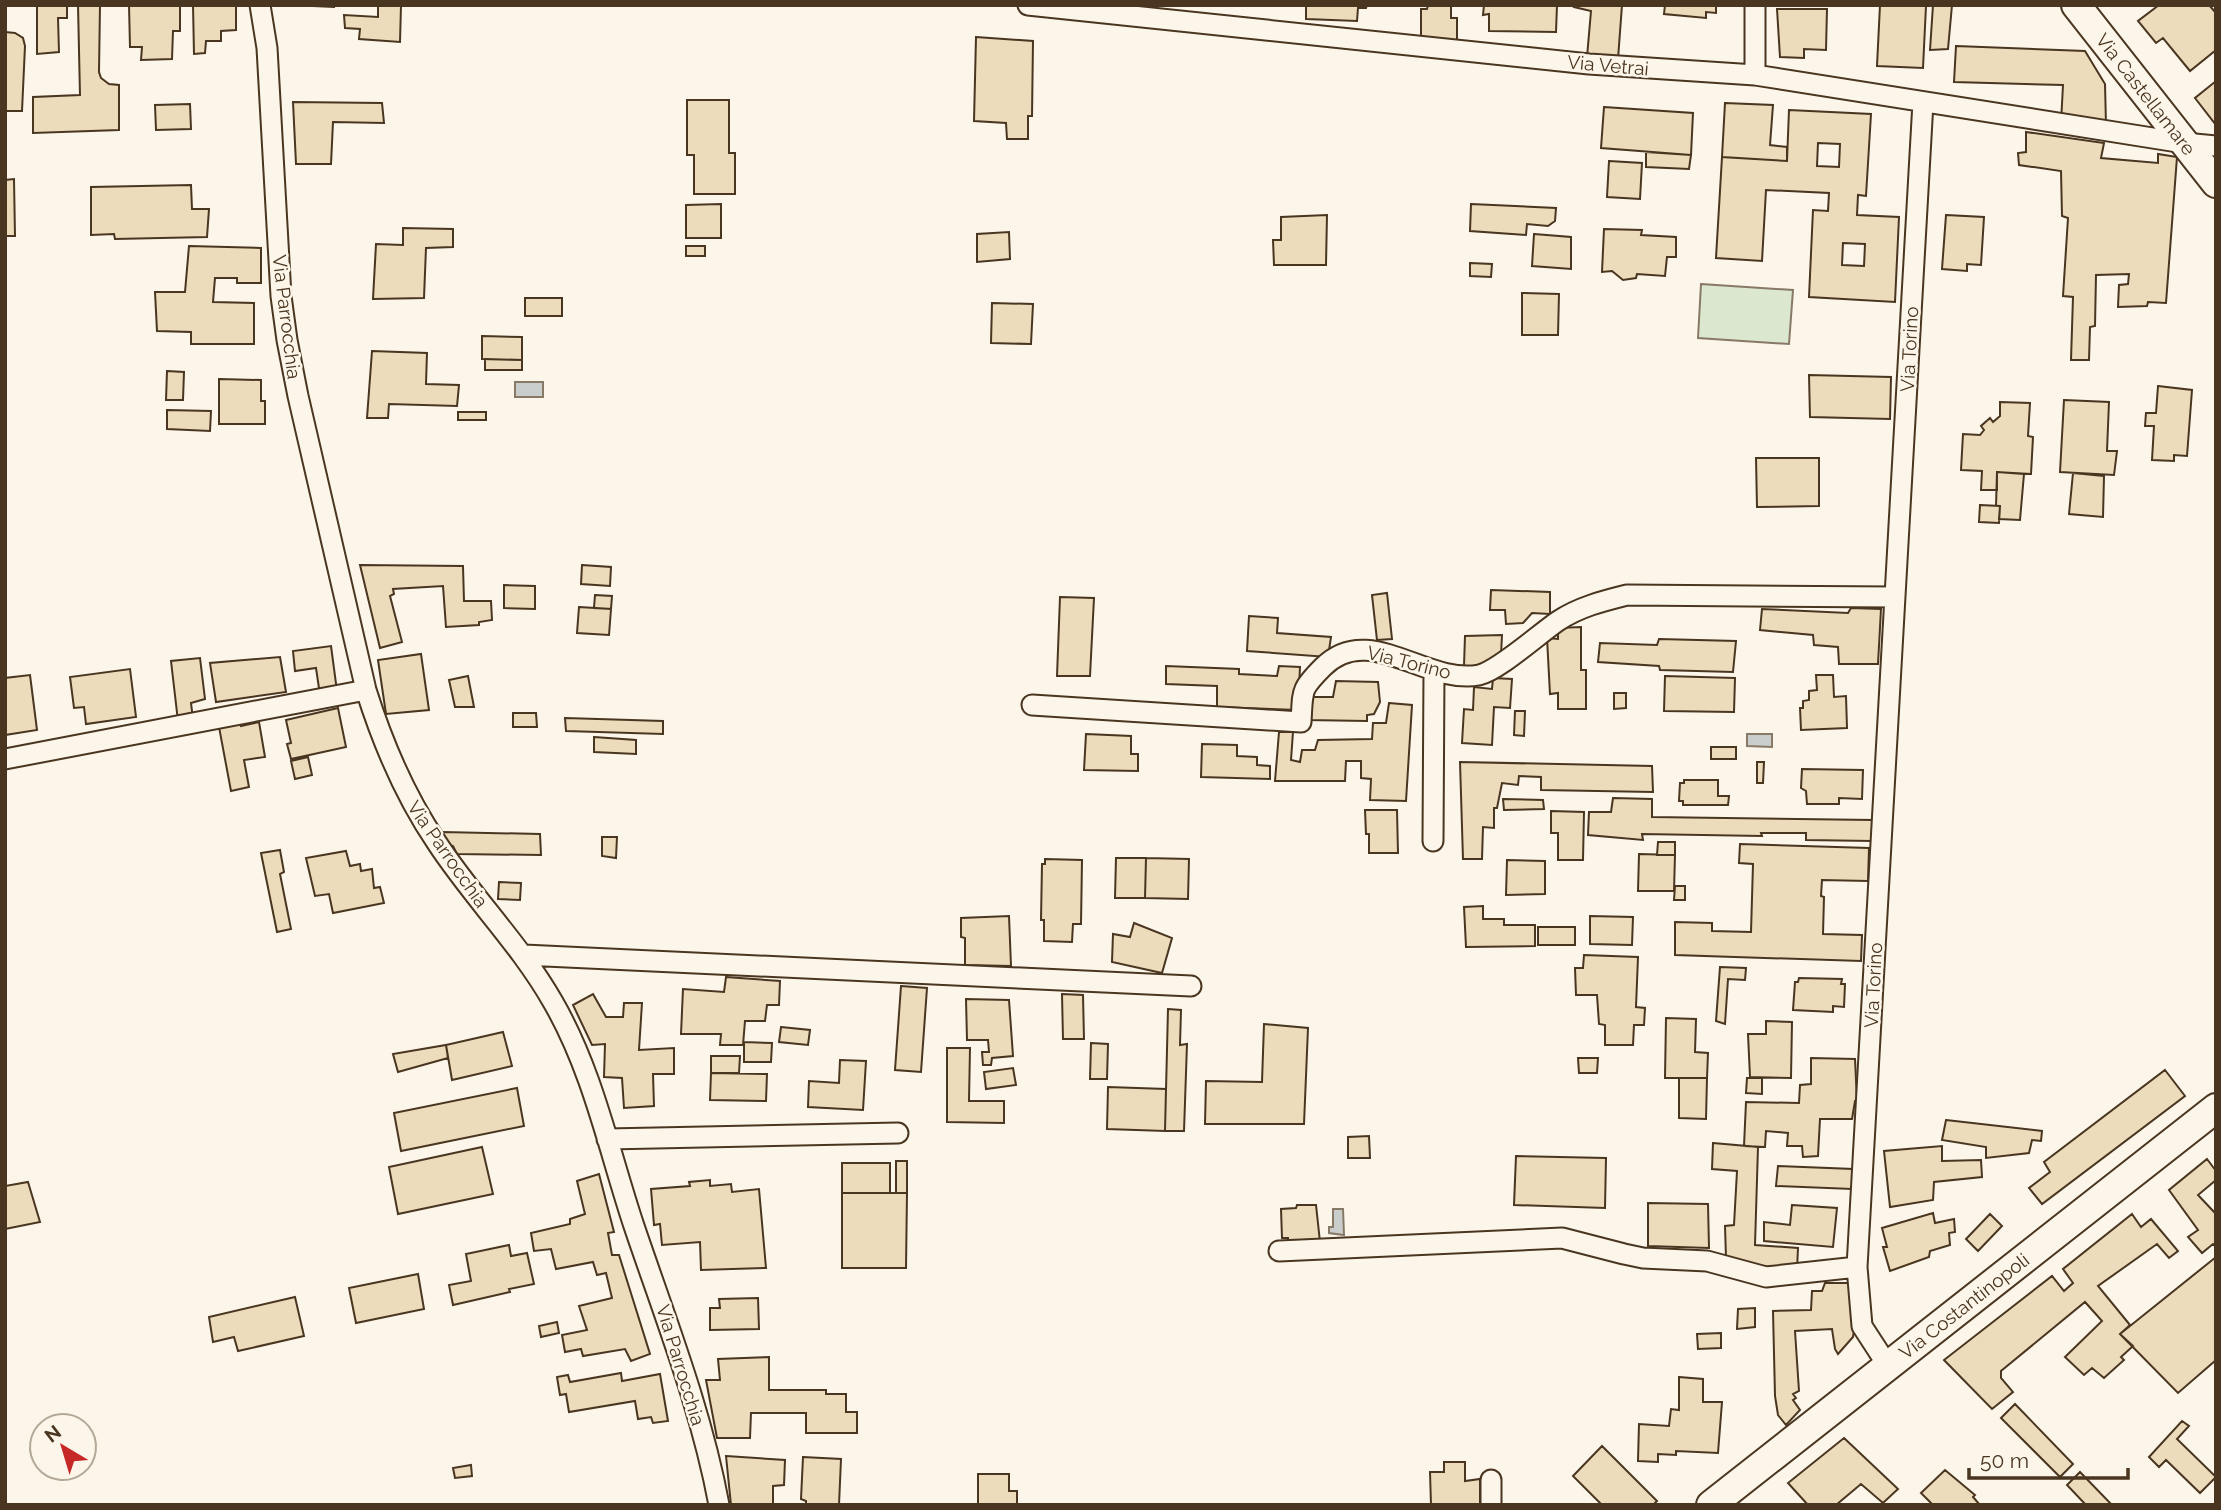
<svg xmlns="http://www.w3.org/2000/svg" width="2221" height="1510" font-family="Raleway,sans-serif">
<style>
.green{fill:#dce7d0;stroke:#887966;stroke-width:2}
.water{fill:#c9cecd;stroke:#887966;stroke-width:2}
.building{fill:#ecdcbc;stroke:#4a3520;stroke-width:2;fill-rule:evenodd}
.lines{fill:none;stroke-linecap:round;stroke-linejoin:round}
.street-casing{stroke:#4a3520;stroke-width:23}
.secondary-casing{stroke:#4a3520;stroke-width:32}
.street{stroke:#fbf6e9;stroke-width:19}
.secondary{stroke:#fbf6e9;stroke-width:28}
.labels{text-anchor:middle;dominant-baseline:central;stroke-width:5;stroke-linejoin:round;paint-order:stroke}
.street-label{font-size:19px;fill:#4a3520;stroke:#fbf6e9}
</style>
<rect width="100%" height="100%" fill="#fbf6e9"/>
<path class="green" d="M1701,284L1793,290L1789,344L1698,338Z"/>
<path class="water" d="M515,382H543V397H515Z
M1747,734H1772V747L1747,746Z
M1333,1209H1343L1344,1235L1329,1233V1227H1333Z"/>
<path class="building" d="M37,5H67V18H58L59,52L37,54Z
M78,5H100L99,72L101,78L109,84L119,85V130L33,133V97L80,95Z
M129,5H180V31H173L172,59L141,60L142,47H130Z
M193,5H236V30L221,31V41H206L205,53L194,54Z
M290,5H334V7Z
M378,5H401L400,42L359,39L360,29L345,28L344,15L378,17Z
M1306,5H1367L1366,8H1358L1357,21L1306,19Z
M1428,5H1451V18H1457V41L1421,39V9H1427Z
M1484,5H1557L1556,32L1489,31V14L1483,15Z
M1575,5H1622L1618,59L1587,57L1591,11L1574,7Z
M1665,5H1716V13L1706,12V18L1664,14Z
M1880,5L1926,6L1923,68L1877,66Z
M1933,5H1952L1948,49L1930,50Z
M2159,5H2209L2216,13V50L2190,71L2163,38L2156,43L2138,21Z
M1777,9H1827L1826,50L1804,49V58L1780,57Z
M5,32L15,33L23,38L25,46L22,111H5Z
M976,37L1033,41L1032,116H1028V139H1007L1006,123L974,121Z
M1956,46L2085,51L2105,84L2106,125L2061,123L2063,85L1954,82Z
M2216,81V125L2195,98Z
M687,100H729V153H735V194H694V155H687Z
M293,102L382,103L384,123L333,122L331,164H296Z
M1725,103L1773,105L1770,145L1787,147V161L1722,157Z
M190,104L191,129L156,130L155,105Z
M1604,107L1693,113L1691,155L1601,148Z
M1789,110L1871,114L1866,196L1858,195L1857,215L1899,217L1895,302L1809,297L1813,210L1828,211L1829,193L1766,190L1762,261L1716,258L1722,157L1787,161ZM1818,143L1840,144L1839,167L1817,166ZM1843,243L1865,244L1864,266L1842,265Z
M2026,132L2104,143L2101,158L2158,163V154L2177,157L2166,303L2148,302L2147,306L2118,307L2119,285L2128,284L2129,274L2096,275L2095,326L2090,327L2089,360H2071L2073,297L2063,296L2068,218L2062,216L2061,171L2019,165L2018,153L2026,152Z
M1646,152L1691,155L1689,169L1646,167Z
M1609,161L1642,163L1640,199L1607,197Z
M14,179L15,236H5V180Z
M191,185L192,209H209L207,237L115,239L114,234L91,235V187Z
M721,204V238H686V205Z
M1471,204L1556,208L1555,221L1548,226L1527,224L1526,235L1470,231Z
M1327,215L1326,265H1274L1273,240H1281V217Z
M1946,215L1984,217L1981,265L1967,264V271L1942,269Z
M403,228L453,229V247L426,248L424,298L373,299L376,244L403,245Z
M1604,229L1642,230L1641,235L1676,237V257H1667L1665,276L1637,274L1636,278L1623,280L1612,271L1602,272Z
M1009,232L1010,259L977,262V234Z
M1534,234L1571,237V269L1532,266Z
M189,246L261,248V283H237V278H215L213,302L254,303V344H191V332L157,331L155,292H185Z
M686,246H705V256H686Z
M1470,263L1492,264L1491,277L1470,276Z
M1522,293L1559,294L1558,335H1522Z
M525,298H562V316H525Z
M992,303L1033,304L1031,344L991,343Z
M482,336L522,337V360L482,359Z
M372,351L427,353L426,384L459,385L457,406L389,404L388,418H367Z
M485,359L522,360V370H485Z
M167,371L184,372L183,400H166Z
M1809,375L1891,377L1890,419L1810,417Z
M219,379L261,380V401H265V424H219Z
M2158,386L2192,390L2187,456L2174,455V461L2152,460L2154,426H2145L2146,413H2156Z
M2064,400L2109,402L2107,451H2117L2114,475L2060,472Z
M2000,402L2030,403L2028,436L2033,437L2031,474L1997,472V490H1981L1982,471L1961,470L1963,434L1980,435L1984,430L1981,426L1990,418L1993,422L2000,416Z
M167,410L211,411L210,431L167,429Z
M458,412H486V420H458Z
M1756,458H1819V506L1757,507Z
M1997,472L2024,474L2020,520L1999,519L2000,506H1996Z
M2073,473L2104,476L2103,517L2069,514Z
M1980,505L2000,506L1999,523L1979,522Z
M360,565L463,566L464,601H491L492,620L479,622V625L446,627L443,586L393,589L394,594L390,596L402,642L380,648Z
M582,565L611,567L610,586L581,584Z
M504,585L535,586V609L504,608Z
M1491,590L1550,592V614L1532,613L1523,623L1506,624L1505,610H1490Z
M1387,593L1392,639L1377,640L1372,595Z
M595,595L612,596L611,609L594,608Z
M1060,597L1094,598L1090,676H1057Z
M579,607L611,609L609,635L577,633Z
M1851,608L1881,609L1878,664H1839L1838,647L1814,645L1813,635L1760,630L1762,609L1848,613Z
M1249,616L1278,618L1277,633L1331,637L1328,657L1247,651Z
M1581,627V670H1586V709H1558V693L1550,694L1547,638L1558,639V628Z
M1502,635L1501,655L1484,667L1464,666L1465,636Z
M1659,639L1736,641L1733,672L1660,670L1659,666L1598,662L1600,643L1657,645Z
M331,646L337,691L320,695L316,668L295,671L293,651Z
M421,654L429,710L386,714L378,660Z
M280,657L286,692L216,702L210,663Z
M200,658L205,699L191,703L193,719L178,721L171,661Z
M1166,666L1239,669V674L1277,676L1279,666L1300,667L1298,710L1217,707V686L1166,684Z
M130,669L136,717L86,724L84,707L74,708L70,677Z
M30,675L37,730L5,735V678Z
M1816,675H1833L1834,697L1846,696L1847,728L1801,730L1800,708H1803V701L1809,700V691L1817,690Z
M468,676L474,707H455L449,680Z
M1665,676L1735,678L1734,712L1664,711Z
M1493,678L1512,679L1510,708L1494,707L1492,745L1462,743L1464,709L1473,710L1474,687L1492,689Z
M1336,681L1378,682L1380,702L1374,714L1367,715V721L1306,720L1310,697H1333Z
M1614,693H1626V708L1614,709Z
M1389,703L1412,705L1406,801L1370,800L1371,779L1361,778V761H1346L1345,781H1275L1279,732H1293L1291,760L1300,762L1302,750H1315L1318,740L1372,739L1373,723H1386Z
M338,708L346,747L291,759L287,744L291,743L286,720Z
M1515,711H1525L1524,736L1514,735Z
M513,713H536L537,727H513Z
M565,718L663,721V734L566,731Z
M240,721L241,726L259,722L265,757L244,760L249,787L231,791L219,727Z
M1086,734L1131,736V754H1138V771L1084,770Z
M594,737L636,740V754L594,752Z
M1202,744L1237,745V756L1257,757V765L1270,766V779L1201,777Z
M1711,747H1736V759H1711Z
M308,757L312,775L295,779L291,761Z
M1460,762L1652,766L1653,792L1541,790V777L1519,776L1518,785L1502,783L1497,808H1494V828L1483,827L1482,859H1463Z
M1757,762H1764L1763,783H1757Z
M1802,769L1863,770L1862,799L1839,798V804H1807L1806,791L1801,788Z
M1684,780H1718V796H1729L1728,805H1683V801H1679L1680,783H1684Z
M1613,798L1652,799V817L1873,820L1872,841L1806,840V833H1761L1762,836L1642,834L1643,840L1588,835L1589,812H1611Z
M1503,799L1543,800L1544,809L1504,810Z
M1365,810H1397L1398,853H1369V834H1366Z
M1551,811L1584,812L1583,860H1558V833H1551Z
M442,832L540,834L541,855L457,854L453,846L449,845Z
M602,837H617L616,858L602,856Z
M1658,842H1675V855H1657Z
M1740,844L1869,848L1868,881L1822,880L1821,896L1824,897L1823,934L1862,935L1861,961L1675,955V922L1712,923V931L1751,932L1753,864L1739,863Z
M280,850L284,872L280,874L291,929L277,932L261,853Z
M346,851L350,866L360,864L361,871L372,869L374,888L380,887L384,903L333,913L329,894L315,896L306,858Z
M1639,854L1675,855L1674,891H1638Z
M1116,858H1146L1145,898H1115Z
M1146,858L1189,859L1188,899L1145,898Z
M1045,859L1082,860L1081,924H1073L1072,942L1044,941V920H1041L1042,864H1045Z
M1507,860L1545,861V894L1506,895Z
M499,882L521,883L520,900L498,899Z
M1675,886H1685V900H1674Z
M1483,906V919H1504V925H1535V946L1466,947L1464,907Z
M1009,916L1011,966L965,965V938L961,937V918Z
M1590,916L1633,917L1632,945L1590,944Z
M1134,923L1172,938L1162,973L1112,962L1113,934L1130,937Z
M1538,927H1575V945H1538Z
M1584,955L1638,957L1636,1007L1645,1008L1644,1025H1634L1633,1045H1605V1025L1599,1024L1597,995H1576L1575,968H1583Z
M1720,967L1746,968L1745,980L1728,979L1725,1024L1716,1021Z
M726,977L780,981L779,1005H767L765,1021H745L743,1045H720L721,1034H681L683,989L724,992Z
M1799,978L1842,979L1841,984H1845L1844,1007L1833,1006V1012L1793,1010L1795,982H1798Z
M901,986L927,988L921,1072L895,1070Z
M593,994L606,1017H623L624,1003H642L639,1050L674,1048V1074H653L654,1106L624,1108L622,1078L604,1077L605,1044L592,1045L573,1005Z
M1062,994L1083,995L1084,1039H1063Z
M966,999L1009,1000L1013,1056L992,1058L991,1065H983L982,1052H989L988,1040H967Z
M1168,1009L1181,1010L1180,1045L1187,1044L1184,1131H1165Z
M1666,1018L1696,1019L1695,1052L1708,1053L1707,1078H1665Z
M1766,1021L1792,1022L1791,1078L1750,1077L1748,1034H1766Z
M1264,1024L1308,1028L1304,1124H1205L1206,1081L1262,1082Z
M781,1027L810,1030L808,1045L779,1042Z
M503,1032L512,1066L452,1080L446,1045Z
M744,1042L772,1043L771,1062H744Z
M1091,1043L1108,1044L1107,1079H1090Z
M446,1045L448,1058L398,1072L393,1054Z
M947,1048H970L969,1101H1004V1123L947,1122Z
M711,1056H740L739,1073H711Z
M1578,1058H1598L1597,1073H1579Z
M1811,1058L1855,1059L1857,1101H1855L1852,1119H1820L1818,1156L1803,1157L1802,1146H1787L1788,1133L1766,1131L1765,1147L1744,1146L1746,1102L1799,1103L1800,1085L1811,1084Z
M840,1060L866,1061L863,1110L808,1107L809,1081L839,1083Z
M1013,1068L1016,1085L986,1089L984,1072Z
M2165,1070L2185,1096L2042,1204L2029,1188L2050,1172L2044,1162Z
M711,1073L767,1074L766,1101L710,1100Z
M1679,1078H1707L1706,1119L1679,1118Z
M1747,1078H1762V1094L1746,1093Z
M1108,1087L1166,1089L1165,1131L1107,1129Z
M517,1088L524,1126L401,1151L394,1113Z
M1946,1120L2042,1131L2041,1141L2032,1140L2029,1153L1986,1158V1147L1942,1140Z
M1369,1136L1370,1158H1348V1137Z
M1713,1143L1758,1147L1755,1245L1798,1248L1797,1270L1735,1265L1726,1258L1725,1226L1734,1225L1737,1171L1712,1169Z
M1942,1146V1161L1981,1160L1982,1177L1934,1182L1933,1200L1890,1207L1884,1151Z
M482,1147L493,1194L398,1214L389,1167Z
M1516,1156L1606,1158L1605,1208L1514,1205Z
M2207,1159L2216,1171V1180L2198,1195L2216,1214V1247L2213,1244L2202,1253L2188,1237L2198,1230L2169,1190Z
M896,1161H907V1193H896Z
M842,1163H890V1193H842Z
M1778,1166L1853,1169L1852,1189L1776,1186Z
M599,1174L614,1232L608,1233L612,1255H619L650,1354L631,1361L625,1349L583,1356L581,1349L565,1352L562,1335L587,1330L579,1306L612,1298L606,1273L597,1275L593,1262L556,1269L551,1249L534,1251L531,1233L570,1224V1219L585,1214L577,1181Z
M710,1180V1186L731,1184L732,1192L759,1189L766,1268L701,1270L700,1242L662,1245L660,1224L654,1225L651,1189L690,1186L689,1182Z
M28,1182L40,1222L5,1229V1186Z
M842,1193H907L906,1268H842Z
M1648,1203L1708,1204L1709,1248L1648,1246Z
M1297,1205H1316L1320,1242L1288,1243V1238H1282L1281,1209L1296,1208Z
M1792,1205L1837,1208L1833,1247L1764,1241V1222L1790,1225Z
M1933,1213L1935,1223L1954,1219L1955,1232L1949,1233L1950,1245L1930,1251L1929,1257L1890,1271L1883,1247H1887L1882,1228Z
M1990,1214L2002,1226L1978,1251L1966,1239Z
M2132,1214L2141,1227L2151,1219L2178,1251L2169,1258L2157,1244L2098,1286L2130,1325L2120,1334L2133,1346L2121,1357L2124,1360L2104,1378L2092,1368L2084,1375L2065,1357L2102,1321L2085,1302L2001,1371V1378L2013,1392L1992,1409L1944,1360L2052,1276L2064,1291L2073,1283L2063,1269Z
M509,1245L511,1256L527,1253L534,1284L509,1289L510,1292L453,1305L449,1285L471,1281L466,1254Z
M2216,1257V1360L2178,1393L2120,1334Z
M418,1274L424,1309L356,1323L349,1288Z
M1825,1283H1851L1855,1324L1853,1337L1838,1354L1835,1349L1832,1329L1795,1331L1799,1391L1793,1394L1796,1398L1793,1400L1800,1410L1786,1425L1778,1415L1775,1396L1773,1311L1811,1310L1812,1291H1822Z
M295,1297L304,1336L238,1351L234,1337L213,1342L209,1317Z
M758,1298L759,1329L710,1330V1308H720L719,1299Z
M1755,1308V1327L1737,1329L1738,1309Z
M557,1322L559,1333L541,1337L539,1326Z
M1721,1333V1348L1698,1349L1697,1334Z
M769,1357V1390H826V1394H846V1412H857V1433H806V1413H751L750,1438H717L706,1380H720L718,1359Z
M621,1373L622,1381L660,1374L668,1421L653,1423L651,1417L638,1419L635,1401L569,1412L566,1394L560,1395L557,1377L568,1375L570,1382Z
M1679,1377L1703,1379V1402H1722L1718,1453L1676,1451V1455L1658,1454V1462L1638,1461L1639,1424L1669,1426L1671,1409L1679,1410Z
M2015,1404L2073,1464L2060,1477L2001,1418Z
M2182,1421L2189,1426L2177,1439L2216,1477L2200,1493L2166,1460L2159,1467L2149,1457Z
M1844,1438L1898,1489L1883,1503L1861,1484L1836,1505H1808L1788,1483Z
M1602,1446L1657,1501L1653,1505H1602L1573,1476Z
M726,1456L785,1460L784,1485L773,1486V1505H731Z
M803,1457L841,1459L839,1505H806V1501L801,1499Z
M1444,1462H1465V1481L1480,1479V1505H1431L1430,1472H1444Z
M471,1465L472,1476L455,1478L453,1468Z
M1945,1470L1975,1495L1973,1497L1980,1505H1933L1921,1493Z
M2080,1472L2112,1505H2086L2067,1485Z
M978,1474H1009V1491H1017V1505H978Z"/>
<g class="lines">
<defs>
<path id="street" d="M260,5L267,48L281,296L287,340L298,396L366,690C383,744 405,796 437,843C473,898 520,944 553,1002C593,1071 609,1151 634,1226C665,1318 701,1408 719,1505
M1028,5L1589,64L1755,75L2184,143L2216,146
M1755,75V5
M1032,705L1301,722C1303,690 1300,690 1323,667C1369,621 1425,685 1479,675C1498,671 1539,634 1558,621C1579,607 1603,601 1627,595L1895,597
M5,759L366,690
M1433,841L1434,671
M524,955L1191,986
M607,1139L898,1133
M1279,1251L1562,1238L1624,1254L1643,1258L1707,1261L1766,1277L1857,1267
M1888,1366L1862,1326L1857,1267L1923,102
M1491,1480V1505"/>
<path id="secondary" d="M2076,5L2216,183
M1711,1505L2216,1108"/>
</defs>
<use href="#street" class="street-casing"/>
<use href="#secondary" class="secondary-casing"/>
<use href="#street" class="street"/>
<use href="#secondary" class="secondary"/>
</g>
<g class="labels">
<g class="street-label">
<text transform="translate(1608 65) rotate(5)">Via Vetrai</text>
<text transform="translate(2146 94) rotate(52)">Via Castellamare</text>
<text transform="translate(287 317) rotate(83)">Via Parrocchia</text>
<text transform="translate(1909 349) rotate(-87)">Via Torino</text>
<text transform="translate(1409 662) rotate(14)">Via Torino</text>
<text transform="translate(448 854) rotate(55)">Via Parrocchia</text>
<text transform="translate(1873 985) rotate(-87)">Via Torino</text>
<text transform="translate(1964 1306) rotate(-38)">Via Costantinopoli</text>
<text transform="translate(681 1365) rotate(73)">Via Parrocchia</text>
</g>
</g>
<rect width="2221" height="1510" fill="none" stroke="#4a3520" stroke-width="14"/>
<g transform="translate(63 1447) rotate(322)"><circle r="33" fill="#fbf6e9" stroke="#b4a999" stroke-width="2"/>
<path d="M0-5L12 26L0 18L-12 26Z" fill="#c62828"/>
<text y="-10" font-size="19" font-weight="bold" text-anchor="middle" fill="#4a3520">N</text>
</g>
<path d="M1969 1468v10h159v-10" fill="none" stroke="#4a3520" stroke-width="3.5"/>
<text x="1980" y="1468" font-size="21" fill="#4a3520" stroke="#fbf6e9" stroke-width="5" paint-order="stroke">50 m</text>
</svg>
